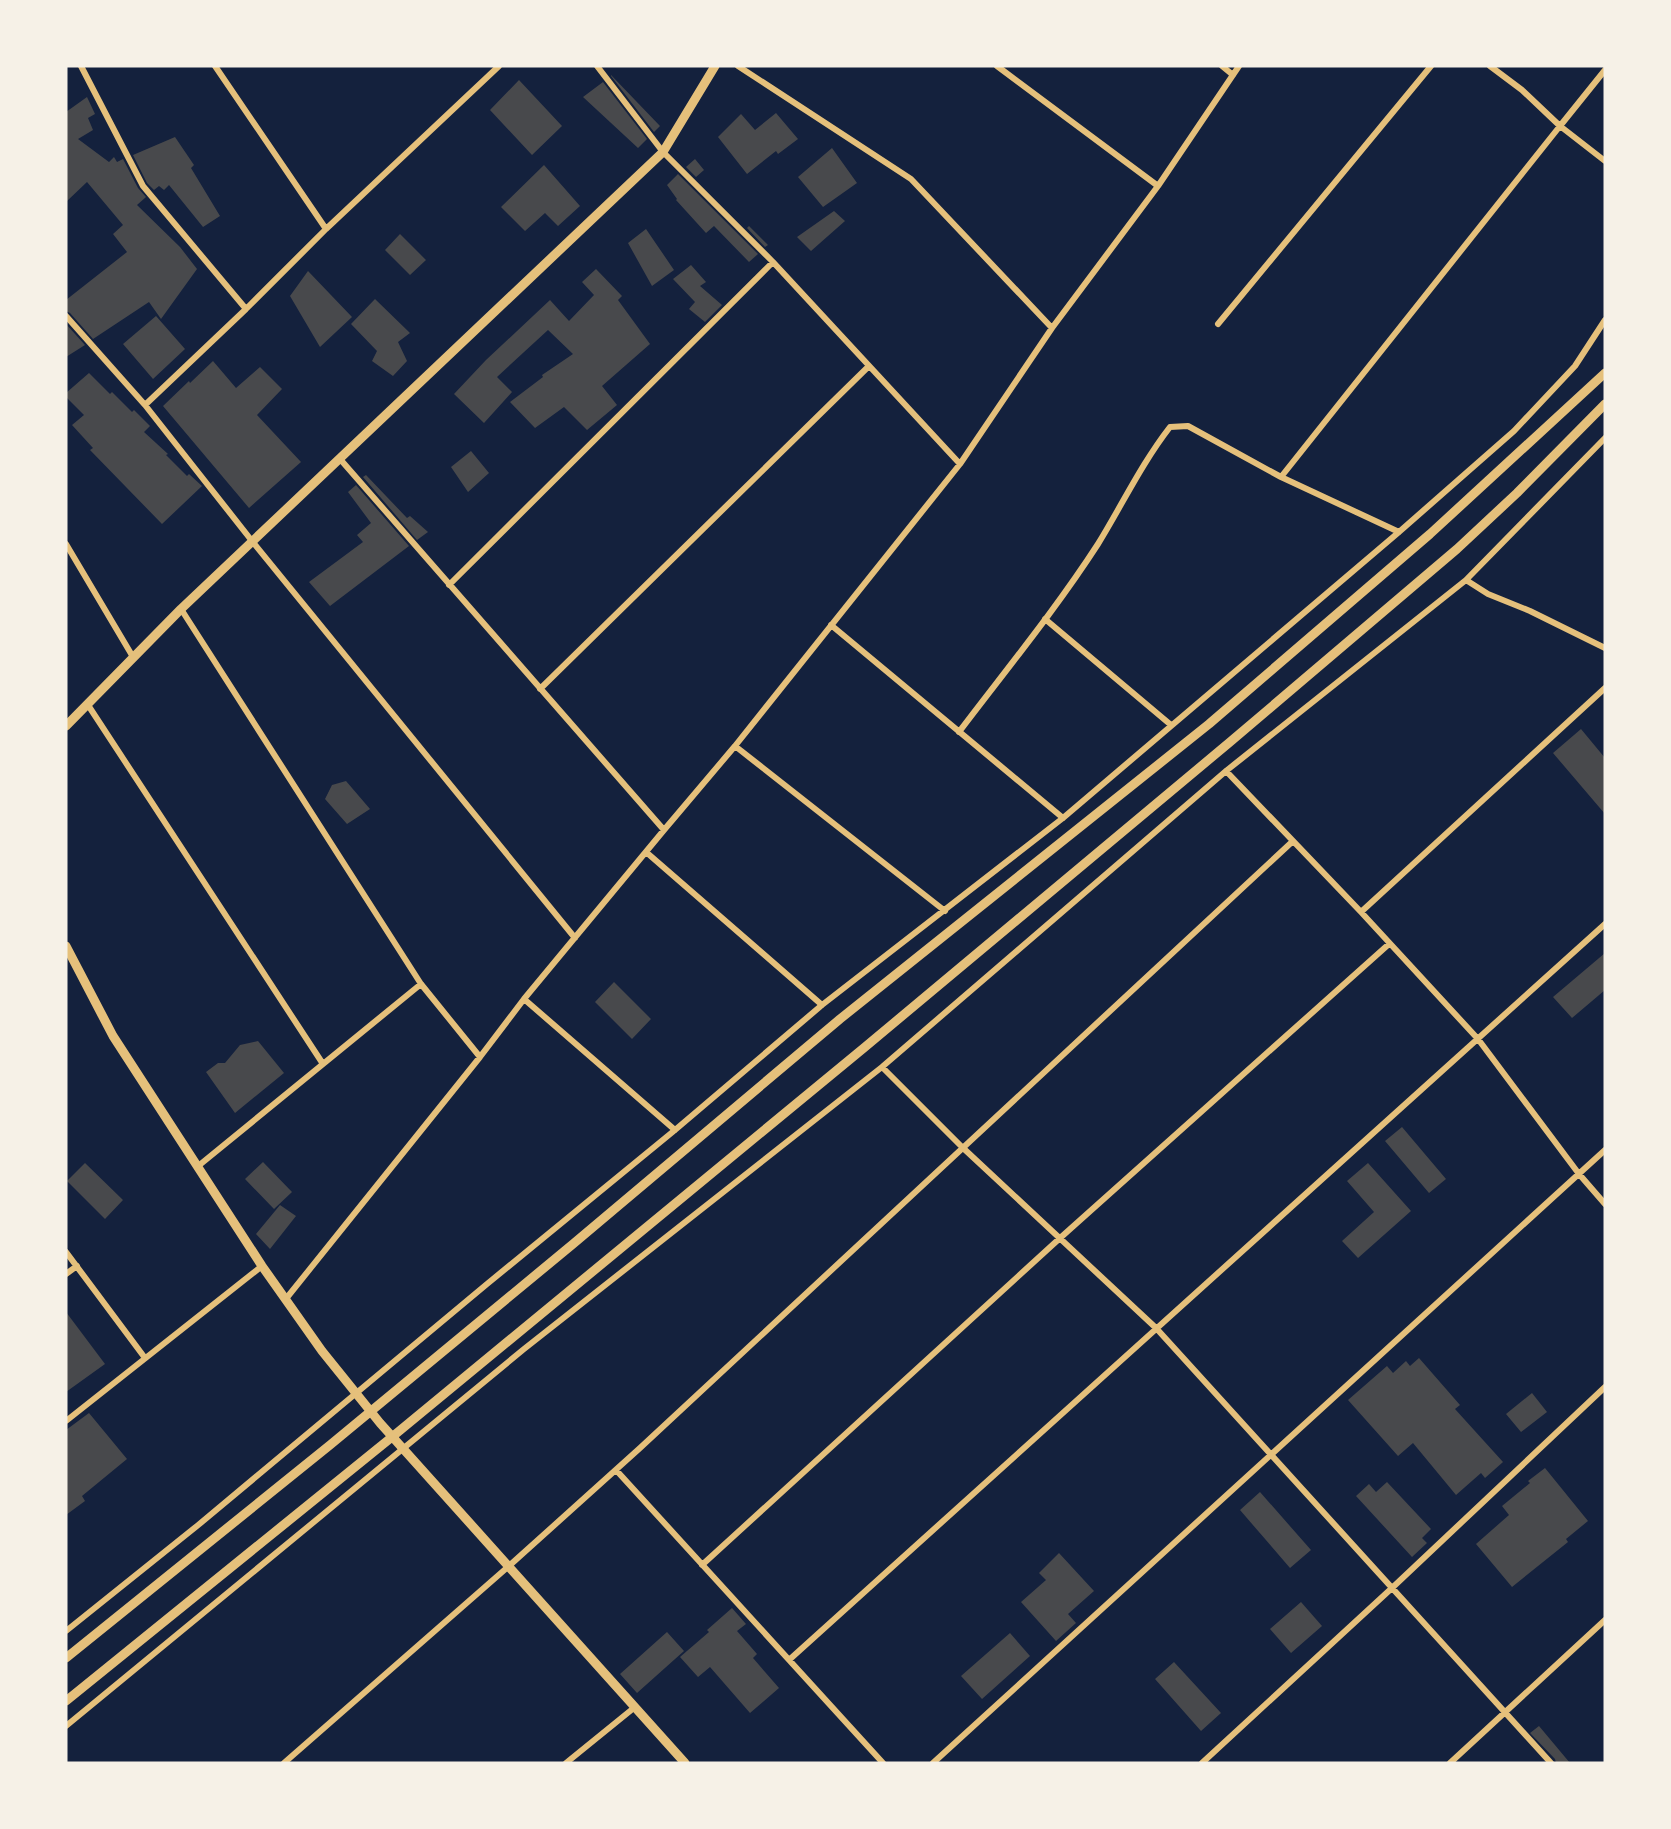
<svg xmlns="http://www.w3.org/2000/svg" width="1671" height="1829" font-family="'Golos Text',sans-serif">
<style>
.building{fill:#48494c}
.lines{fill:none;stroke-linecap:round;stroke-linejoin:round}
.minor{stroke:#e5c07b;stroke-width:6}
.tertiary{stroke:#e5c07b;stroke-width:9}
</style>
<rect width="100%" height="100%" fill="#14213d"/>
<path class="building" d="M611,75L660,126L654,132L611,76Z
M519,80L562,126L532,155L490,110Z
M603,82L647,139L638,148L583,97Z
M87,97L95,114L88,118L93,130L78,139L109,162L114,157L117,162L123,159L138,188L146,197L137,205L180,247L197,269L161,319L149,302L93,339L70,313L66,311V300L127,252L113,234L123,225L87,182L66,202V112Z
M776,113L798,139L778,154L776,151L747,174L718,137L741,114L755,130Z
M175,137L194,165L191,168L220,216L203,227L169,185L164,190L159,186L154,190L147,183L133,155Z
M832,148L857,183L823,207L798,177Z
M695,159L704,170L696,177L686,167Z
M544,165L580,206L558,226L545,213L525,231L501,207Z
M678,174L758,254L749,262L714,226L706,233L676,200L677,199L667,185Z
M834,211L845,221L811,251L797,237Z
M749,226L768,245L765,247L747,228Z
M646,229L674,270L652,286L628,243Z
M400,234L426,260L410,275L385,250Z
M691,265L706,282L700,286L722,305L705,322L689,309L695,302L673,279Z
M596,269L622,296L618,300L650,344L602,386L617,405L587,430L564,407L535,428L510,402L543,377L542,375L573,354L548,330L497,377L512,392L484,423L454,394L486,360L550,300L569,321L594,295L582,282Z
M308,271L352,317L320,347L290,296Z
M375,299L410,333L398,342L407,361L393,376L372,361L377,351L351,324Z
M156,316L185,349L153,379L123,344Z
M66,324L85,345L66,357Z
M213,361L236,388L260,367L282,389L257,415L301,462L249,508L163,406L189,381L190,383Z
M89,373L110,394L112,392L132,412L134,410L150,426L144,432L168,454L166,455L187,476L189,474L202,486L162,524L90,450L93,448L72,425L84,415L66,397V393Z
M471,451L489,473L468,492L451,467Z
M366,475L407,518L410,516L428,532L417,540L363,477Z
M356,485L409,546L330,606L309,582L363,542L357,535L371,523L348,492Z
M1581,729L1605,758V814L1553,753Z
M346,781L370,809L347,824L325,799L332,785Z
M1605,953V990L1572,1018L1553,997Z
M614,982L651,1019L632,1039L595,1002Z
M258,1041L284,1073L235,1113L206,1072L218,1063H225L240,1045Z
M1402,1127L1446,1179L1429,1193L1385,1141Z
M263,1162L292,1192L274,1209L245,1179Z
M85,1163L123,1200L105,1219L67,1181Z
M1368,1163L1411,1211L1358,1258L1342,1241L1374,1212L1347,1181Z
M280,1205L296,1216L270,1249L256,1234Z
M66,1312L105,1364L66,1392Z
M1419,1358L1460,1405L1455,1409L1503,1462L1485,1478L1481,1473L1456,1495L1413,1443L1398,1456L1348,1400L1387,1366L1393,1373L1406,1361L1410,1366Z
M1532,1393L1547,1412L1521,1432L1506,1414Z
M89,1413L127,1459L82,1496L85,1501L66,1515V1430Z
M1545,1468L1588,1521L1566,1539L1568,1542L1512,1587L1476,1544L1509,1515L1502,1506L1530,1483L1528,1481Z
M1387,1482L1431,1529L1422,1538L1427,1543L1412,1557L1356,1496L1369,1484L1376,1492Z
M1260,1492L1311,1550L1290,1568L1240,1510Z
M1059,1553L1094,1591L1068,1614L1076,1623L1056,1641L1021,1602L1046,1580L1039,1573Z
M1301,1602L1322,1626L1291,1653L1270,1629Z
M732,1608L746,1624L737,1631L757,1654L753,1658L779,1688L750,1713L710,1667L698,1677L680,1657L709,1632L707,1630Z
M667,1632L684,1651L637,1693L620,1674Z
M1010,1633L1030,1656L982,1699L961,1676Z
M1174,1662L1221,1713L1201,1731L1155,1679Z
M1539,1726L1570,1763H1556L1555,1759L1530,1733Z"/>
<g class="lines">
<path class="minor" d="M81,66L143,186L246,309
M215,66L326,229
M597,66L663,152L773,262L960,464
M738,66L911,179L1052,328
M997,66L1158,186
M1222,66L1233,75
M1605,70L1560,126L1605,161
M66,316L145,405L252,541L575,938
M1218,324L1431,66
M145,405L246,309L326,229L499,66
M340,459L664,830
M1281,477L1560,126L1522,90L1490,66
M66,544L133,657
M1466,580L1488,594L1530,611L1605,648
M449,585L773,262
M181,609L421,984L480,1057
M1045,619L1171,725
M831,625L1063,818
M540,689L869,366
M88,705L323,1064
M959,732C1006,670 1056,609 1098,544C1122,505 1142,463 1170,427L1188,426L1281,477L1399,532
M735,746L945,911
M1226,771L1361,912L1478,1039L1579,1174L1605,1204
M646,852L822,1005
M1361,912L1605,688
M524,999L675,1130
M882,1067L962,1147L1156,1328L1551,1763
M197,1167L421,984
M66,1252L145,1358
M66,1274L77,1266
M285,1300L480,1057L524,999L664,830L735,746L960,464L1052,328L1158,186L1239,66
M66,1421L262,1266
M616,1470L883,1763
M702,1565L1059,1239L1389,944
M66,1631L197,1526L487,1284L675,1130L822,1005L1063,818L1399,532L1514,431L1575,366L1605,320
M789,1660C1061,1415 1334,1171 1605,924
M66,1726L524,1349L882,1067L1226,771L1466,580L1605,438
M284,1763L509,1566L640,1448L1293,841
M566,1763L635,1707
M933,1763L1605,1150
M1202,1763L1392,1588L1605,1387
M1450,1763L1605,1620"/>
<path class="tertiary" d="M66,726L181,609L663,152L715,66
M66,946L113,1036L262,1266L322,1351L380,1423L685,1763
M66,1658L330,1445L573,1244L840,1019L1209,724L1430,534L1605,373
M66,1701L392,1437L865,1047L1230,742L1457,549L1517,493L1605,404"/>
</g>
<rect width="1671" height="1829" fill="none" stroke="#f6f1e7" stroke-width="135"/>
</svg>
